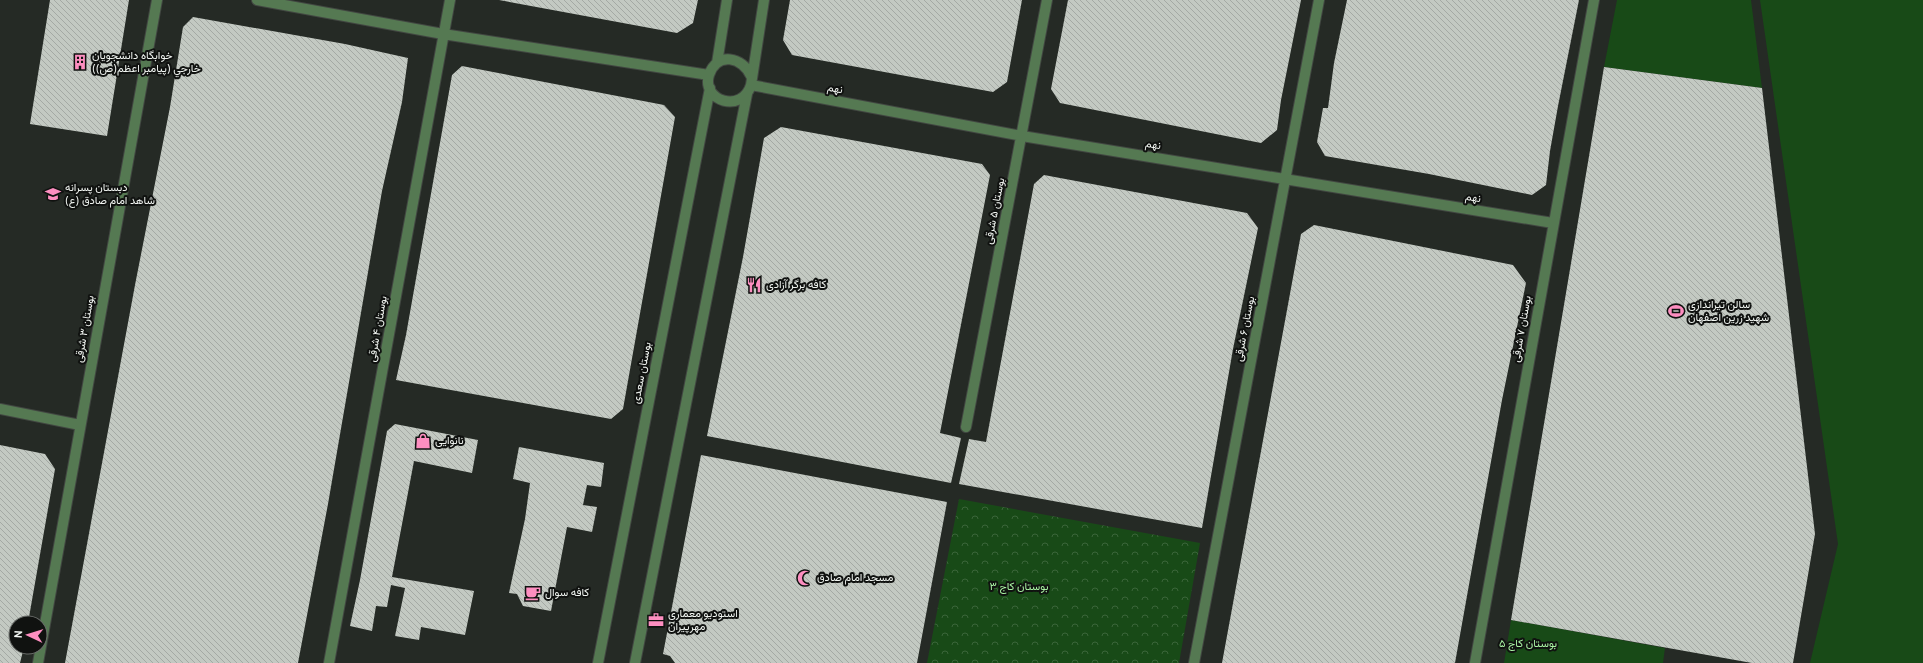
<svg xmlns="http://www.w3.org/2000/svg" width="1923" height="663" font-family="Overpass,Vazirmatn,sans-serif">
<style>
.green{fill:#184a17}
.forest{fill:url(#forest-crowns)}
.building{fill:url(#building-back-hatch)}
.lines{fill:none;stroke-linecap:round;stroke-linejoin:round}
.street-casing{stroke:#424742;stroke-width:12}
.street{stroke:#557952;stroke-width:10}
.labels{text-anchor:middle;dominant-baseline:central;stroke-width:4;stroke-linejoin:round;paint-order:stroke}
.poi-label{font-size:11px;fill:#f2f6f2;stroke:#101210;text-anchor:start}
.street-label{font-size:11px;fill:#f2f6f2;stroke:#101210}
.park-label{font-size:11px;fill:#aaf4a4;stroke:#101210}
</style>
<defs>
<pattern id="forest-crowns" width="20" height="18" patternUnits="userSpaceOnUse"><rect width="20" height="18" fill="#184a17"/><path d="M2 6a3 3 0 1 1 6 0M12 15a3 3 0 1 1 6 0" fill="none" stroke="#3a6539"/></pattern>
<pattern id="building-back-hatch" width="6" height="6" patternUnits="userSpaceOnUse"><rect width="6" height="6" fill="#c3c9c2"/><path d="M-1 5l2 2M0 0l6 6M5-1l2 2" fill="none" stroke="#a4a9a4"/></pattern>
</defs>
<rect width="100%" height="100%" fill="#252a25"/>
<path class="green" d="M1617,0H1751L1762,88L1604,67Z
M1760,0H1923V663H1810L1838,544Z
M1511,620L1665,648L1663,663H1504Z"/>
<path class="forest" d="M959,499L1200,543L1179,663H927Z"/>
<path class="building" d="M50,0H129L107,136L30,124Z
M499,0H698L693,23L677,33Z
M790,0H1022L1007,82L993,92L792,55L783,40Z
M1068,0H1301L1281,100L1277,130L1261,143L1060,103L1051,89Z
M1347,0H1579L1558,106L1550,151L1546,185L1532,195L1429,174L1325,156L1317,142L1323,108H1328L1334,63Z
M193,17L345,44L408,58L402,102L382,191L328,504L298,663H65L135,285L170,107L183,27Z
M462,66L664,105L675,117L623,409L611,419L396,380L406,335L452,75Z
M1604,67L1762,88L1815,534L1793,663H1752L1511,620Z
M781,127L982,164L990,175L940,433L961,438L951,483L707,436L743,257L764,138Z
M1044,175L1247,213L1258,228L1233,349L1202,528L959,484L969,439L986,442L1034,184Z
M1314,225L1513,265L1526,283L1502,400L1455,663H1222L1301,234Z
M395,424L478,440L472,473L414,461L392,577L474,591L465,635L421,627L419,640L395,636L405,588L391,585L387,607L376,606L372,631L350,626L360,580L387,431Z
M0,445L45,454L55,469L28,623H16V647H24L20,663H0Z
M519,447L604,463L601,487L587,485L583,505L597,507L592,532L567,527L551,611L523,606L517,594L509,593L525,519L530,483L513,479Z
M701,455L947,502L917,663H675L670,656L663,654Z"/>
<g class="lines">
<defs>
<path id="street" d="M257,0L443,34L709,75
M717,63L727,0
M751,76C743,57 717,51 709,75C701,101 742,114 751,85L764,0
M751,85L1022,136L1553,223
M0,409L80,425
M966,427L1047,0
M38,663L157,0
M329,663L450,0
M598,663L710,88
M635,663L747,94
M1194,663L1319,0
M1475,663L1594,0"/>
</defs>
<use href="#street" class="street-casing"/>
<use href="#street" class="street"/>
</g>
<defs>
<symbol id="building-bare" viewBox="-9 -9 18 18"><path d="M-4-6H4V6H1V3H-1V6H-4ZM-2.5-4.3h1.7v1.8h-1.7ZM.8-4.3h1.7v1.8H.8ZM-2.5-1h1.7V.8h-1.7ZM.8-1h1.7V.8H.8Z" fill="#fd8ec0" stroke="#101210" stroke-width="2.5" paint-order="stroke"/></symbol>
<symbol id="school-bare" viewBox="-9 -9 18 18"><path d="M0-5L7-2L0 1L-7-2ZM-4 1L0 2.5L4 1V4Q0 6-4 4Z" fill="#fd8ec0" stroke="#101210" stroke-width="2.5" paint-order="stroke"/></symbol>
<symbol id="restaurant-bare" viewBox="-9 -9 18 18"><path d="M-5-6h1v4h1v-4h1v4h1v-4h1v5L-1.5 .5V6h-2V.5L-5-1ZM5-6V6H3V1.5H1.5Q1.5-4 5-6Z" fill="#fd8ec0" stroke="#101210" stroke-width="2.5" paint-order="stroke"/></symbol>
<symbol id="stadium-bare" viewBox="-9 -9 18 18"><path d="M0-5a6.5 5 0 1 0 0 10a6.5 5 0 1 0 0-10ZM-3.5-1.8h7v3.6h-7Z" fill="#fd8ec0" stroke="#101210" stroke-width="2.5" paint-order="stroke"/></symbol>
<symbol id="shop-bare" viewBox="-9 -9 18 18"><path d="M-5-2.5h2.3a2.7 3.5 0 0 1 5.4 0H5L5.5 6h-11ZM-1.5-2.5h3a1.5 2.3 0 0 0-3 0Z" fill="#fd8ec0" stroke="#101210" stroke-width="2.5" paint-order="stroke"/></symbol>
<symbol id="mosque-bare" viewBox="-9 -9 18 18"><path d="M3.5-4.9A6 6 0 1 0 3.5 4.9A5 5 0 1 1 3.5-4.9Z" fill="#fd8ec0" stroke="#101210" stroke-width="2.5" paint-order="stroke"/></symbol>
<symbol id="cafe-bare" viewBox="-9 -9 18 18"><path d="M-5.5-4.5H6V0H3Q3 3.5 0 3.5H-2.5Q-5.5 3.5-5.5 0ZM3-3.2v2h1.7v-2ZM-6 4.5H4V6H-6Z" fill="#fd8ec0" stroke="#101210" stroke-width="2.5" paint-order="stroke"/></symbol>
<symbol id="office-bare" viewBox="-9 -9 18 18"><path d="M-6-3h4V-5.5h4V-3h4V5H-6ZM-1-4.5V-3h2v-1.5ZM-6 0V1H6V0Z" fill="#fd8ec0" stroke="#101210" stroke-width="2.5" paint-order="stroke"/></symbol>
</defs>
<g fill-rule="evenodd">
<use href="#building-bare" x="69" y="51" width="22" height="22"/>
<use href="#school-bare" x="42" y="183" width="22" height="22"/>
<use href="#restaurant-bare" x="743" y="274" width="22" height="22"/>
<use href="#stadium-bare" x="1665" y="300" width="22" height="22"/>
<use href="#shop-bare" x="412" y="430" width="22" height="22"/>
<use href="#mosque-bare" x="794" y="567" width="22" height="22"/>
<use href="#cafe-bare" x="522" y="582" width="22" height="22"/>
<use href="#office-bare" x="645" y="609" width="22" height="22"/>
</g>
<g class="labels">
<g class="poi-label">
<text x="92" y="56">خوابگاه دانشجويان<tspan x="92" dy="13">خارجي (پيامبر اعظم(ص))</tspan></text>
<text x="65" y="188">دبستان پسرانه<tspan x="65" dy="13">شاهد امام صادق (ع)</tspan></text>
<text x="766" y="285">کافه برگر آزادی</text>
<text x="1688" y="305">سالن تیراندازی<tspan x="1688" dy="13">شهید زرین اصفهان</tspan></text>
<text x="435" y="441">نانوایی</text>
<text x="817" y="578">مسجد امام صادق</text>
<text x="545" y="593">کافه سوال</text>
<text x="668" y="614">استودیو معماری<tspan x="668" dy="13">مهرپیران</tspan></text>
</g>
<g class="street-label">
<text transform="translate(835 89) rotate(11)">نهم</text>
<text transform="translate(1153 145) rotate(9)">نهم</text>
<text transform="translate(1473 198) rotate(9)">نهم</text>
<text transform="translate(995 211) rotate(-79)">بوستان ۵ شرقی</text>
<text transform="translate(85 329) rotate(-80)">بوستان ۳ شرقی</text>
<text transform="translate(378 329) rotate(-80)">بوستان ۴ شرقی</text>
<text transform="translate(1245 329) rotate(-79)">بوستان ۶ شرقی</text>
<text transform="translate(1522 329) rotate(-80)">بوستان ۷ شرقی</text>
<text transform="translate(642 373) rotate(-79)">بوستان سعدی</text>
</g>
<g class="park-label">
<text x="1019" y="587">بوستان کاج ۳</text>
<text x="1528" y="644">بوستان کاج ۵</text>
</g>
</g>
<g transform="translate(28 635) rotate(274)"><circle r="19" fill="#101210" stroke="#6a6d6a"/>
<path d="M0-3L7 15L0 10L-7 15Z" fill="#fd8ec0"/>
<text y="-6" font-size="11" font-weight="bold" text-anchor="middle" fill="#f2f6f2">N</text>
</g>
</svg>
